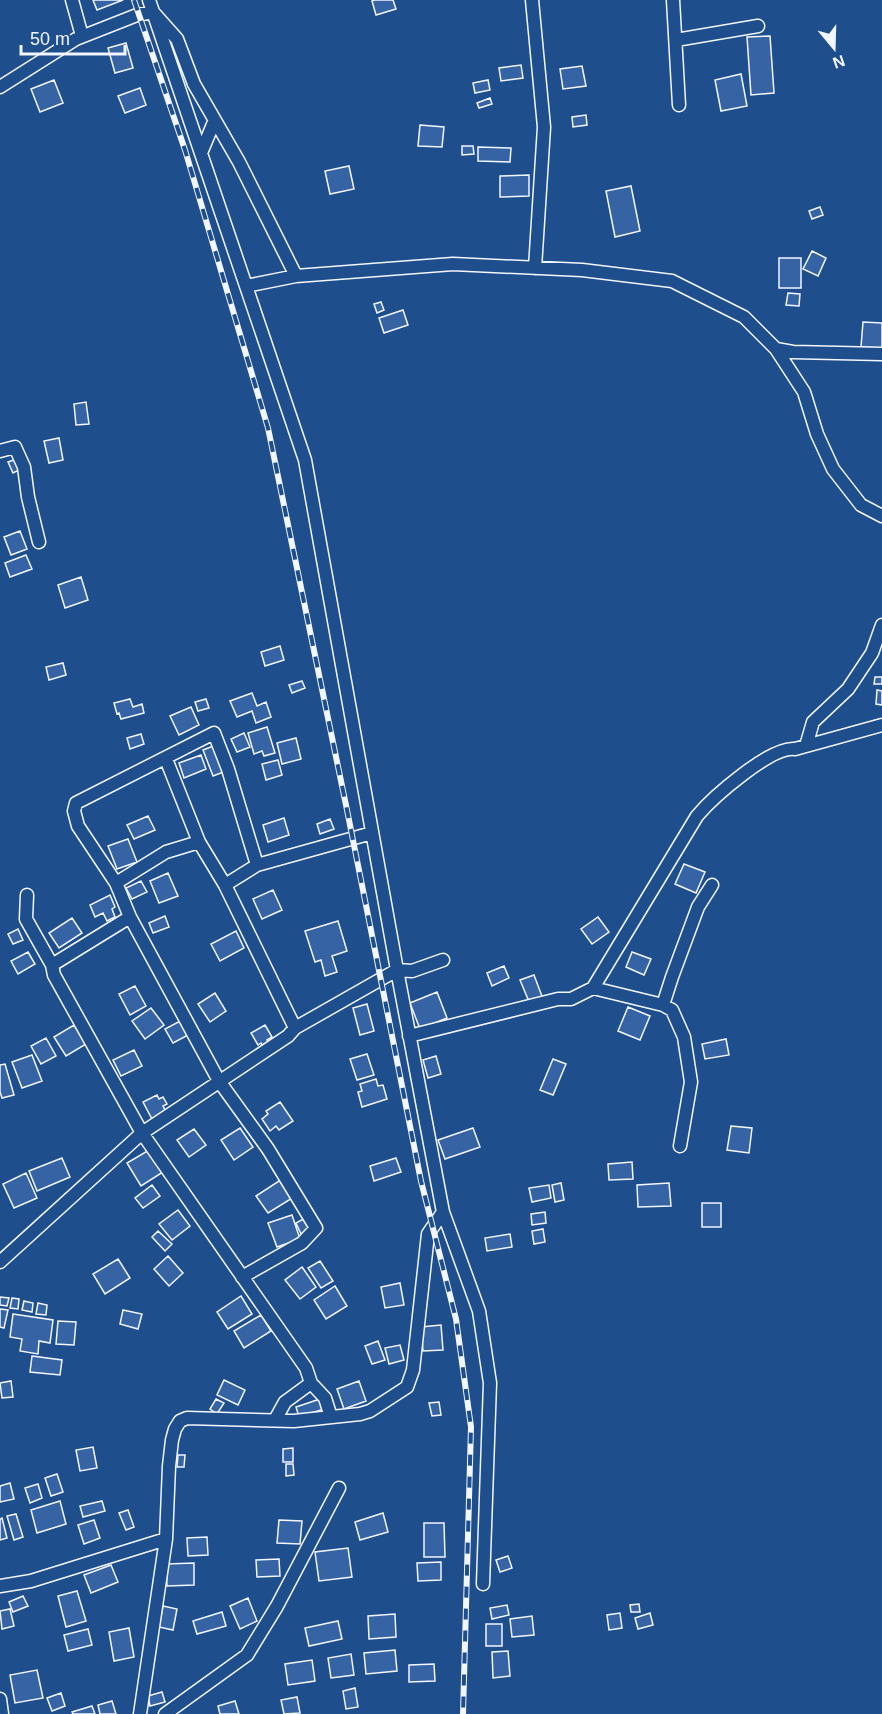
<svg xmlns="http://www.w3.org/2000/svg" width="882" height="1714" font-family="Helvetica,sans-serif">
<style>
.building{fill:#3563a3;stroke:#f2f6ff;stroke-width:1.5}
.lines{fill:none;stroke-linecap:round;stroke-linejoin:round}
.street-casing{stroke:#f2f6ff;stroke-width:15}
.street{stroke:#1f4e8c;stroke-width:12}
.rail-casing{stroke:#f2f6ff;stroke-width:6}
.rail{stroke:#1f4e8c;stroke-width:4;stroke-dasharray:11;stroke-linecap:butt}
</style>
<rect width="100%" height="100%" fill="#1f4e8c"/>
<path class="building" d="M93,0H123L97,10Z
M374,0H393L396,9L376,15L372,1Z
M770,36L774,93L751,95L747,37Z
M126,43L133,68L115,73L108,48Z
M521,65L523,78L501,81L499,68Z
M582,66L586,86L563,89L560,69Z
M741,74L747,106L721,111L715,80Z
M54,80L63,103L40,112L31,89Z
M488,80L490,90L475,93L473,83Z
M140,88L146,105L125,113L118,96Z
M490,98L492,104L479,108L477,103Z
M586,115L587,125L573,127L572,117Z
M420,125L444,127L442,147L418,146Z
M462,146H473L474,154L462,155Z
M478,147L511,148L510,162L478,161Z
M349,166L354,189L330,194L325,171Z
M529,175V196L500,197V176Z
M631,186L640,231L615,237L606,191Z
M820,207L823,215L812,219L809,211Z
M812,251L826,258L818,276L803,269Z
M779,258H801V288H779Z
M788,293L800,294L799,306L786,305Z
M381,302L384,310L377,313L374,304Z
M403,310L408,325L384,333L379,318Z
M863,322L882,323V348L861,347Z
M86,402L89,424L76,425L74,404Z
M59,438L63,460L49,463L44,441Z
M17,459L21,469L13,473L8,462Z
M20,531L27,549L11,555L4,537Z
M26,555L32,569L10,577L5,563Z
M81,577L88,600L65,608L58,585Z
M280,646L284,660L265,666L261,652Z
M63,663L66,675L49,680L46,667Z
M875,677H882V684H874Z
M302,681L305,688L292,693L289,685Z
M877,690L882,691V705L876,704Z
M252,693L257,706L266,702L271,717L256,723L252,711L237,717L230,701Z
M130,699L133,707L142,704L144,713L121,719L119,713L117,714L114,703Z
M206,699L209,708L198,711L195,702Z
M191,707L199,725L179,735L170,716Z
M267,727L275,753L264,756L262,751L254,754L248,733Z
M244,733L250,747L237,752L231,739Z
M141,734L144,744L130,749L127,738Z
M296,738L301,759L282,764L277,743Z
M216,745L226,771L213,776L203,750Z
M201,755L206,769L184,778L179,763Z
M278,760L282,775L266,780L262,764Z
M148,816L155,830L134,839L127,825Z
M284,818L289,835L268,842L263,825Z
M330,819L334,829L320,834L317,824Z
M128,839L137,862L117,869L108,846Z
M684,864L705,872L696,893L675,884Z
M168,873L178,896L159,903L150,881Z
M141,881L147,892L132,899L126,888Z
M273,890L282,910L262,919L253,899Z
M110,895L115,907L112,909L115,917L107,921L103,913L95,917L90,905Z
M165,916L169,927L153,933L149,923Z
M598,917L609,932L592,944L581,929Z
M72,918L82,933L59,948L49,933Z
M338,921L347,951L332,956L337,972L325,976L321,960L315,962L305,931Z
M18,929L23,940L13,944L8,934Z
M236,931L244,948L220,961L211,944Z
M28,952L35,964L18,974L11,961Z
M632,952L651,959L644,975L626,967Z
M504,966L509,978L492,986L487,973Z
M534,975L543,999L530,1004L520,980Z
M135,986L146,1006L130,1015L119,994Z
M437,992L447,1018L420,1029L410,1003Z
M215,993L226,1011L210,1022L198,1004Z
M367,1004L374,1031L360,1035L353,1008Z
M628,1007L650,1016L640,1040L618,1031Z
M151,1008L164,1025L145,1039L132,1021Z
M184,1019L192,1033L173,1043L165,1029Z
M74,1025L86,1044L66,1056L54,1037Z
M265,1025L272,1037L267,1040L270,1044L263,1047L261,1043L258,1045L251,1033Z
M46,1038L56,1056L41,1064L31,1046Z
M726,1039L729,1055L705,1059L702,1044Z
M134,1050L142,1066L121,1076L113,1060Z
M367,1054L374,1075L357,1080L350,1059Z
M32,1055L42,1081L22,1088L12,1062Z
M436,1056L441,1074L428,1078L423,1060Z
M553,1059L566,1064L553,1095L540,1090Z
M5,1064L14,1095L2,1098L0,1092V1065Z
M376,1079L378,1086L383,1085L387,1099L362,1107L358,1092L362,1091L360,1084Z
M157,1095L159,1099L163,1097L167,1104L163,1106L166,1112L152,1119L143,1102Z
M280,1102L293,1121L279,1130L276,1126L270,1131L262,1119L268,1114L266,1111Z
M731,1126L752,1128L749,1153L727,1150Z
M240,1128L253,1147L234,1160L221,1140Z
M473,1128L480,1147L445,1159L438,1140Z
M194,1129L206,1145L189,1157L177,1140Z
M149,1150L163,1172L141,1186L127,1163Z
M62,1158L70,1177L37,1191L29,1171Z
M396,1158L401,1172L374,1181L370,1166Z
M632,1162L633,1179L609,1180L608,1164Z
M26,1173L37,1198L14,1208L3,1184Z
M282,1179L294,1197L268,1213L256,1196Z
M561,1183L564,1200L555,1202L552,1185Z
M669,1183L671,1206L638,1207L637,1185Z
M152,1185L160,1196L143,1208L135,1198Z
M549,1185L551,1198L532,1202L529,1188Z
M702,1203H721V1227H702Z
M178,1210L190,1226L172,1240L159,1224Z
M545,1212L546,1223L532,1225L531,1214Z
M292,1215L300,1239L277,1247L268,1223Z
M307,1217L313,1228L301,1234L296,1223Z
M543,1229L545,1242L534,1244L532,1231Z
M158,1231L172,1244L165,1251L152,1237Z
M510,1234L512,1247L487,1251L485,1238Z
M168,1256L183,1273L169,1286L154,1269Z
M118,1259L130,1278L105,1294L93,1274Z
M320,1261L333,1281L321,1288L308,1268Z
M302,1267L316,1287L300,1299L285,1280Z
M400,1283L404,1305L385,1308L381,1287Z
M335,1286L347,1306L326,1319L314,1300Z
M241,1296L252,1314L228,1329L217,1312Z
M0,1297L9,1298L7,1306L0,1305Z
M12,1298L19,1299L18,1309L10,1308Z
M24,1301L33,1303L32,1312L22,1310Z
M38,1303L47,1305L46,1315L36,1314Z
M0,1309L8,1310L4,1328L0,1327Z
M123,1310L142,1314L138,1329L120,1324Z
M13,1314L53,1320L50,1343L39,1341L38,1354L20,1351L22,1339L10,1337Z
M261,1315L271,1331L244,1348L234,1331Z
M58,1321L76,1322L74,1345L56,1344Z
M441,1325L443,1350L423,1351L421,1327Z
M378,1341L385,1360L372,1364L365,1346Z
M400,1345L404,1360L389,1364L385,1348Z
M32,1356L62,1360L60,1375L30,1372Z
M224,1380L245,1390L238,1405L217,1395Z
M11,1381L13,1397L2,1398L0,1383Z
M359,1381L366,1401L344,1409L337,1389Z
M323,1398L327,1408L299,1417L296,1407Z
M216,1399L224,1403L217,1414L210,1409Z
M439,1402L441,1415L432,1416L429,1403Z
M93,1447L97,1468L80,1471L76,1450Z
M293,1448V1462H283V1449Z
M178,1455H185L184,1467H177Z
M286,1464H293L294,1475L286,1476Z
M57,1474L63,1492L51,1496L45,1478Z
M10,1483L14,1499L0,1502V1486Z
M38,1484L42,1498L30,1503L25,1488Z
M60,1501L66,1524L37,1533L31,1510Z
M102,1501L105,1511L83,1517L80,1506Z
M128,1510L134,1527L126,1530L119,1513Z
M383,1513L388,1532L360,1540L355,1522Z
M16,1514L23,1537L14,1540L7,1516Z
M2,1518L7,1538L0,1540V1519Z
M94,1520L100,1538L84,1544L78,1525Z
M279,1520L302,1521L300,1544L277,1543Z
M424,1523H444L445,1557H424Z
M207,1537L208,1555L188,1556L187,1538Z
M348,1548L352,1577L319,1581L315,1552Z
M508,1556L512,1568L500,1572L496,1560Z
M279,1559L280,1576L257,1577L256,1560Z
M441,1562V1580L418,1581L417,1563Z
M194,1563V1585L167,1586L166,1564Z
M111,1565L118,1582L91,1593L84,1575Z
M77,1591L86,1621L66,1627L58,1596Z
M23,1596L28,1606L13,1612L9,1602Z
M248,1598L257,1621L240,1629L230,1606Z
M639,1604L640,1612H631L630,1605Z
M507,1605L509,1615L492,1619L490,1608Z
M163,1606L177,1609L173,1630L159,1627Z
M10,1609L14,1626L2,1629L0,1611Z
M222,1612L226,1626L197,1634L193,1621Z
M620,1613L622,1628L609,1630L607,1615Z
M650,1613L653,1625L638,1629L635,1618Z
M395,1614L396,1637L369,1639L368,1616Z
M532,1616L534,1635L512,1637L510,1619Z
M338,1621L342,1639L309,1646L305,1628Z
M486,1624H502V1646H486Z
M129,1628L134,1657L114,1661L109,1632Z
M88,1629L92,1645L68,1651L64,1635Z
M395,1650L397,1671L366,1674L364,1653Z
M508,1651L510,1676L493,1678L492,1652Z
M351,1654L354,1675L331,1678L328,1658Z
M312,1660L315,1681L288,1685L285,1664Z
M434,1664L435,1681L409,1682V1665Z
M37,1670L43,1698L15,1703L10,1675Z
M355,1688L358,1707L346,1709L343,1691Z
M162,1692L165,1702L150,1706L148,1696Z
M61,1693L65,1706L52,1711L47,1698Z
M297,1697L300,1713L284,1714L281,1700Z
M112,1701L116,1714H100L98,1705Z
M235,1701L239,1714H220L218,1706Z
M92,1706L95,1714H73L72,1712Z"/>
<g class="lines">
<defs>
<path id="street" d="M72,0L82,36
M149,0L305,460L397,970L443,1212L479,1311L490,1383L483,1584
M532,0L544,127L535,268
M673,0L679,105
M676,40L758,26
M0,87L76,39L137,15L153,12L177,39L194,84L239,162L296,276L453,264L582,270L672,281L744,317L776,349L804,392L817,434L833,469L861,505L882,516
M201,153L214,122
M246,286L296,276
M776,349L793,352L882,354
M0,451L15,447L24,467L28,497L39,542
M806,746L813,722L848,689L872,653L882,625
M166,759L199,842L225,885L295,1028
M116,883L166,852L199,842
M225,885L257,865L372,833
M27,895L26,919L52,965L54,975L142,1133L306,1368L311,1383L325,1398L331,1417
M52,965L130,917
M593,988L663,1005L672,1010L684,1037L691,1082L680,1146
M663,1005L672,977L698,907L712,885
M409,1036L558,999H571L593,988L697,816C713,797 771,746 795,749L882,725
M0,1262L142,1133L288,1036L295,1028L397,970L412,971L443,960
M242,1277L302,1243L316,1228L268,1149L219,1081L130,917L116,883L78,826L74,811L76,803L214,733L228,769L257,865
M275,1420L285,1402L311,1383
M0,1586L31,1581L166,1539
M0,1699L2,1714
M140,1714L166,1539L169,1466L172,1440L175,1429L180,1421L187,1418L294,1421L360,1414L370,1411L407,1387L413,1370L428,1234L443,1212
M165,1714L247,1655L277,1606L339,1488"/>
</defs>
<use href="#street" class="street-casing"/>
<use href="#street" class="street"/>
<defs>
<path id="rail" d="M134,0L185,150L268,428L347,810L421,1181L456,1319L471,1427L463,1714"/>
</defs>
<use href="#rail" class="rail-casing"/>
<use href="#rail" class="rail"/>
</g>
<g transform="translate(834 48) rotate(161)" stroke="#1f4e8c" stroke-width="4.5" paint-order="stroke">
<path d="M0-4.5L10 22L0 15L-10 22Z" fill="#f2f6ff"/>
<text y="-9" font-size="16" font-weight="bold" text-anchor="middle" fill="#f2f6ff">N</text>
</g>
<path d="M21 45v9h104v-9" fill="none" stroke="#f2f6ff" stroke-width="3"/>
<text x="30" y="45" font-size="18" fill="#f2f6ff" stroke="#1f4e8c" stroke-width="4.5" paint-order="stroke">50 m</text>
</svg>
